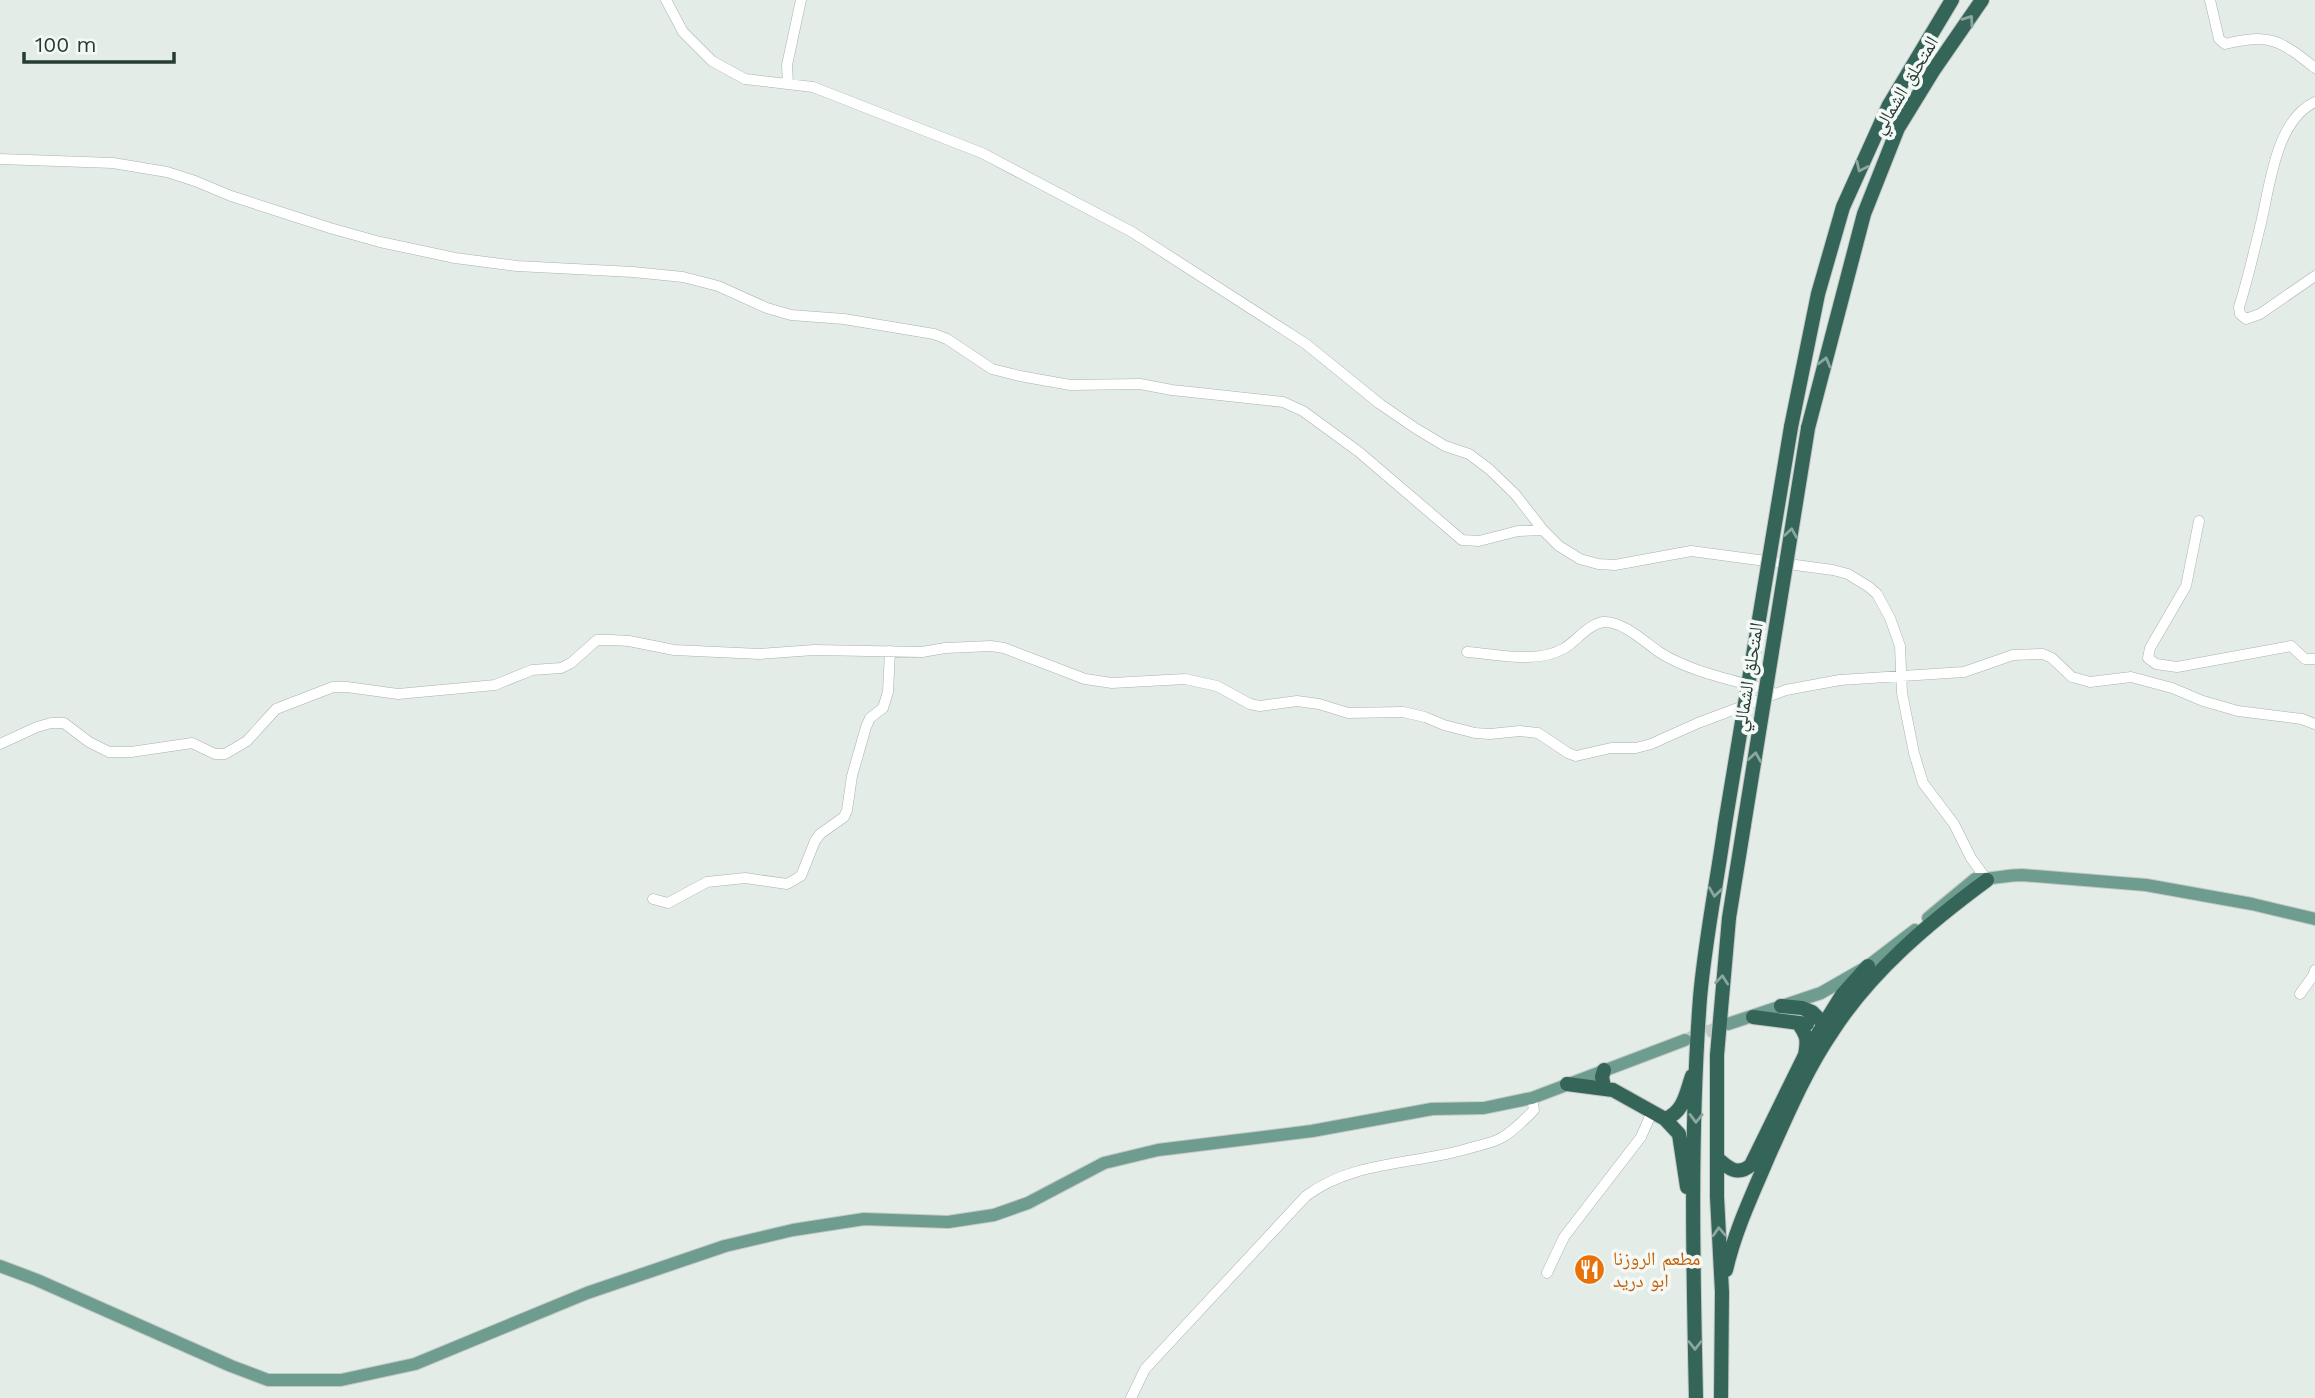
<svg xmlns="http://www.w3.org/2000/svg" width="2315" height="1398" font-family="'Work Sans','Noto Naskh Arabic',sans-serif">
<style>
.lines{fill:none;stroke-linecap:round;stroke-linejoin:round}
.major-tunnel{stroke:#bec9c4;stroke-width:12;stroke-dasharray:12 6;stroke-linecap:butt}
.minor-casing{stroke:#a7b3ae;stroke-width:11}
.major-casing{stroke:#c2c8c6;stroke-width:14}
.highway-casing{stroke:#c2c8c6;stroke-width:16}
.minor{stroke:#fff;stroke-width:10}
.major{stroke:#6e9c8e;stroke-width:12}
.highway{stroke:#356458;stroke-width:14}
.highway-bridge-casing{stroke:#c2c8c6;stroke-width:16;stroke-linecap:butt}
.highway-bridge{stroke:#356458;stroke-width:14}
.oneway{stroke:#8ba79f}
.labels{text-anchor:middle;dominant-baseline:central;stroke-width:7;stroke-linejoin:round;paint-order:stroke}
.street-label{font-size:19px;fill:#253b34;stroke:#f4f9f6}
.food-label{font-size:19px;fill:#c56008;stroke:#f4f9f6;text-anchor:start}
</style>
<rect width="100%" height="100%" fill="#e4ece8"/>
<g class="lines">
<path class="major-tunnel" d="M1689,1038L1728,1024"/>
<defs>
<path id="minor" d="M666,0L683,32L712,61L745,79L813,87L982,153L1132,232L1306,344L1380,404L1415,428L1445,446L1469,454L1489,469L1515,494L1543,530L1559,546L1580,559L1598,564L1615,565L1691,551L1833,570L1848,574L1869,587L1877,594L1890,618L1900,646L1902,693L1914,753L1923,783L1954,824L1971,858L1987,880
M2210,0L2219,39L2225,44C2270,33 2280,40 2315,68
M788,84L787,65L801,0
M2315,102C2276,120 2270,185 2261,223C2254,251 2248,279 2239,307L2240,314L2246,319L2260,314L2315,276
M0,159L113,163L167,172L195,181L231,196L330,228L380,242L455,258L517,266L633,272L683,277L718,286L767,308L791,315L844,319L934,334L947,339L992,369L1020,376L1070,385L1140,384L1172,390L1283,402L1303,411L1359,452L1462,540L1479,541L1518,531L1543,530
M2199,521L2186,586L2150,648L2148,658L2156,664L2177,667L2291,646L2305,659H2315
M1467,652C1497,654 1535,664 1563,649C1576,642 1587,625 1603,622C1621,620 1645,642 1659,652C1692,673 1734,680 1771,691
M0,744L37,727L51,723H64L89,742L109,752H131L192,743L215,754H225L247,741L276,709L333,687H347L398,694L495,685L532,670L561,668L571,663L597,640H611L629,641L674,650L760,654L814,650L922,652L945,648L991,646L1004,648L1085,679L1112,683L1185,679L1217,686L1250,704L1260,706L1297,701L1319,704L1348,713L1403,712L1425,717L1444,725L1475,733L1490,734L1520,731L1538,733L1568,753L1576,756L1611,748H1636L1651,744L1698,723L1786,690L1840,680L1964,672L2013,655L2043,654L2052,658L2072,677L2090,682L2131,677L2172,688L2203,701L2238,711L2302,719L2315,724
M653,899L668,903L707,882L745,878L787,884L801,876L815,841L820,834L844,817L847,810L852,776L866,727L870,718L883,708L888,692L890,651
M2300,994L2313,976L2315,970
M1547,1273L1564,1237L1641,1137L1652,1112
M1131,1398L1145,1369L1306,1196C1354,1160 1415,1165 1470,1148C1480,1145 1492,1143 1501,1138C1514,1131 1524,1120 1534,1110L1532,1098"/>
<path id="major" d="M1928,918L1975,879C1990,880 2005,875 2022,875L2146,885L2252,904L2315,919
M1728,1024L1821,993L1868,966L1915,930
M0,1266L37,1280L231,1366L268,1380H341L415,1364L587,1293L725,1246L793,1230L864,1219L948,1222L994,1215L1028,1203L1104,1163L1158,1150L1312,1131L1432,1109L1484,1108L1532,1098L1685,1040"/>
<path id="highway" d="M1791,427L1818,294L1843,207L1889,105L1952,0
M1808,428L1864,214L1898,128L1933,71L1982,0
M1781,1006L1802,1008L1812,1012L1828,1028
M1753,1017L1807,1024
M1808,1050L1842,995L1868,966
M1604,1070L1602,1077L1604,1087
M1567,1084L1613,1090L1665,1119L1679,1134L1687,1187
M1665,1119C1684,1112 1686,1093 1692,1076
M1718,1159C1729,1169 1738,1176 1751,1165L1805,1055C1808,1040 1807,1035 1798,1023
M1726,1270C1735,1230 1753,1193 1769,1155C1788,1113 1806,1070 1832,1032C1871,971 1930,922 1987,880
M1696,1398C1693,1265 1690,1131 1700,998C1705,940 1717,882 1725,824
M1721,1398L1722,1292L1717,1197V1055L1729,918L1744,825"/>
</defs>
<use href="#minor" class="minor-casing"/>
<use href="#major" class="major-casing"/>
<use href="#highway" class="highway-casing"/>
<use href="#minor" class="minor"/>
<use href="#major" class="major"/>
<use href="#highway" class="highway"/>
<defs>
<path id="highway-bridge" d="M1725,824L1791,427
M1744,825L1808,428"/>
</defs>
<use href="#highway-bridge" class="highway-bridge-casing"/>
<use href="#highway-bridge" class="highway-bridge"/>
</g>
<defs><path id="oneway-chevron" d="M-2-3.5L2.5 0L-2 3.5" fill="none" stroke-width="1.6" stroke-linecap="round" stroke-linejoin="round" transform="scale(1.75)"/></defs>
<g class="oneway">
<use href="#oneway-chevron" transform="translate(1969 20) rotate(-55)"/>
<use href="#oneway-chevron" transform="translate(1861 167) rotate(115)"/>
<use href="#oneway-chevron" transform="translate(1825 362) rotate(-75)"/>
<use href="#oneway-chevron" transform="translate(1791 533) rotate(-81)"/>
<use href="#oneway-chevron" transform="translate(1755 757) rotate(-81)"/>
<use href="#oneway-chevron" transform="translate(1715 892) rotate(98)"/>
<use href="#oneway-chevron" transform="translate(1722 980) rotate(-84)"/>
<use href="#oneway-chevron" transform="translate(1696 1118) rotate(91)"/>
<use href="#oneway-chevron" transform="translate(1719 1232) rotate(-93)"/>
<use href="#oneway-chevron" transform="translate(1695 1345) rotate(90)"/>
</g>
<defs>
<symbol id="restaurant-disc" viewBox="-11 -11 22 22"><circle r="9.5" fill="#e8710a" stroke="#f4f9f6"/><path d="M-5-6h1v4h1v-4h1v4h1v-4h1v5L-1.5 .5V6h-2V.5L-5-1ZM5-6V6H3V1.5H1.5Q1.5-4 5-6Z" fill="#fff"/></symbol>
</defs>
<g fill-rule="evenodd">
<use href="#restaurant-disc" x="1572" y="1252" width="35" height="35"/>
</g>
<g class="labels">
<g class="street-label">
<text transform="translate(1905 85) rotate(-59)">المتحلق الشمالي</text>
<text transform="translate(1748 677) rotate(-81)">المتحلق الشمالي</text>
</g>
<g class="food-label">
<text x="1613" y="1258">مطعم الروزنا<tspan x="1613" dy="22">ابو دريد</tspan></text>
</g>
</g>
<path d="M24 52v10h150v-10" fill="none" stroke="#253b34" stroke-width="3.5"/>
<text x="35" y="52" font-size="21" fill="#253b34" stroke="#f4f9f6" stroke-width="5" paint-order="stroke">100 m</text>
</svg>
